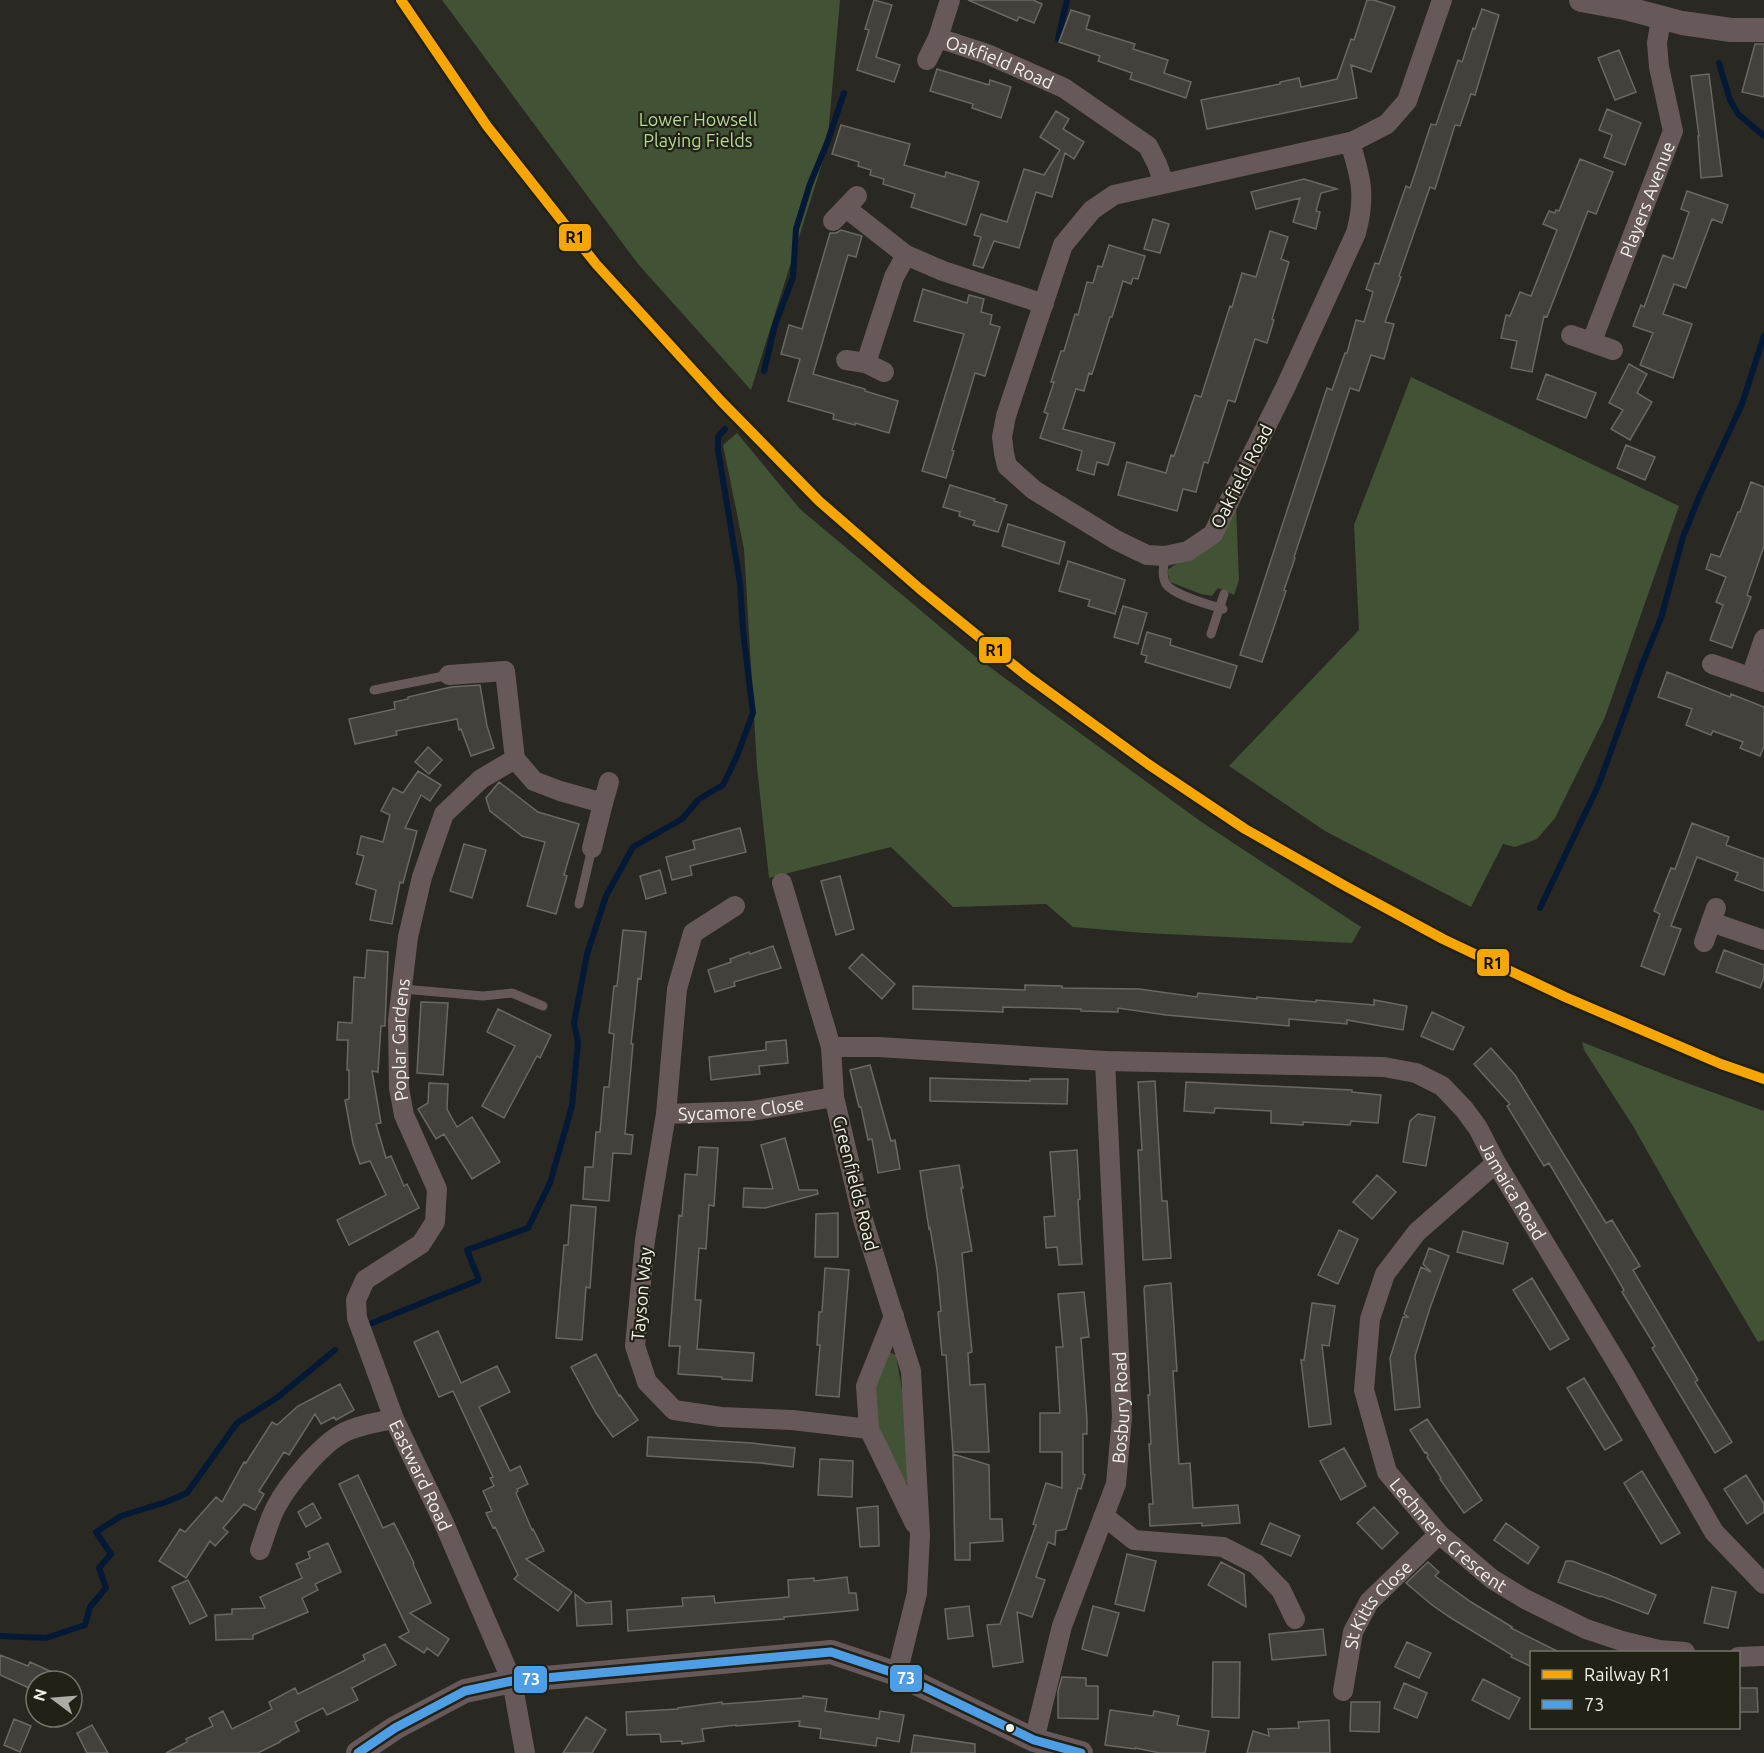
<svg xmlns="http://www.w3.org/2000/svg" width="1764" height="1753" font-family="Ubuntu,sans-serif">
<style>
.green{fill:#425235}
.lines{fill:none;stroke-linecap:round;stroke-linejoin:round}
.stream{stroke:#041936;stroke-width:6}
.building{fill:#44413d;stroke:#6b6864;stroke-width:1.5}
.service{stroke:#675959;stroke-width:9}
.minor{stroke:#675959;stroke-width:20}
.tertiary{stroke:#675959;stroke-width:24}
.bus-1-casing{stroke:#222116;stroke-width:14}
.bus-1{stroke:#4d9ee5;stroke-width:9}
.rail-1-casing{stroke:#222116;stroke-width:15}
.rail-1{stroke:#f7a600;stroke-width:10}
.bus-dot{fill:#f2f1ea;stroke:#222116;stroke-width:2}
.labels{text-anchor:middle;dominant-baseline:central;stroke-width:4.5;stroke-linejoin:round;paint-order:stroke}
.street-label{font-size:18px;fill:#f2f1ea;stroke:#222116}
.park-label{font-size:18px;fill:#b4da95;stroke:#222116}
.line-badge{stroke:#222116;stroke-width:2}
.badge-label{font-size:16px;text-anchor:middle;font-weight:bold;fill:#fff}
.pale-badge-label{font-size:16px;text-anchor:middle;font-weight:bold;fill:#111}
</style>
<rect width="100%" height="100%" fill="#292822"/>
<path class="green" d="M442,0H840L827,148L751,390L638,264Z
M1411,377L1679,506L1605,717L1555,818L1537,839L1515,847L1503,844L1471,907L1325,831L1229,766L1359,630L1354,525Z
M737,433L800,509L976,657L1200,821L1361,927L1352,943L1144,933L1073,927L1046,904L953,907L891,847L769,878L757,767L744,549L723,445Z
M1236,505L1239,580L1234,595L1218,588L1212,596L1201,594L1170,582L1167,570L1179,562Z
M1582,1042L1676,1079L1764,1111V1340L1758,1342L1693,1232L1633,1126L1584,1050Z
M889,1352L896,1355L906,1413L909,1481L906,1483C891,1455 869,1421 876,1387C878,1376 884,1364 889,1352Z"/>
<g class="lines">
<path class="stream" d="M1058,39L1067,0
M1719,63L1730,100L1738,114L1764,136
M764,371L775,325L793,277L796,229L810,184L827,143L844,93
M1540,908L1599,784L1642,665L1661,618L1683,537L1699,497L1742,404L1764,336
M372,1323L479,1280L467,1250L528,1228L550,1183L572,1106L578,1042L574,1023L587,954L606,896L633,847L682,819L699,799L723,785L737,756L753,713L743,631L740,583L718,450V437L725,429
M0,1636L46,1638L85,1625L90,1607L106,1588L99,1568L111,1554L96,1532L121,1516L166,1502L187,1493L237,1423L278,1397L335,1350"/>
</g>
<path class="building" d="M874,0L892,5L876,57L900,65L894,82L857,70L869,30L865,29Z
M968,0H1033L1042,4L1034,23L1019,17L1017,21Z
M1367,0H1374L1395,7L1371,72L1351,65L1357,98L1207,129L1201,100L1280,84V82L1299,78L1301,87L1337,79L1351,39L1354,40Z
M1482,9L1499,15L1475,95L1471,94L1460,126L1455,125L1435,189L1430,187L1399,276L1401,277L1385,322L1394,324L1384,359L1371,355L1359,391L1350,388L1294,557L1295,558L1284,590L1286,591L1262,662L1240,655L1327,388L1332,390L1345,353H1347L1356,320L1364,322L1373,292L1366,289L1375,263L1379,264L1406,186L1410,188L1431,124L1436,125L1458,60L1462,62L1473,28L1475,29Z
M1071,10L1090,16L1086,29L1135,44L1133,49L1168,60L1164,73L1191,82L1186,98L1130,79L1132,73L1098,61L1100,56L1059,42Z
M1755,44H1764V97L1742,92Z
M1619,50L1636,92L1615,100L1598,58Z
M937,69L989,85L990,80L1011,87L1001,118L972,108L973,104L930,91Z
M1709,74L1722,176L1701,178L1698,136H1699L1691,76Z
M1607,109L1641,123L1625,165L1604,157L1612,135L1599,130Z
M1056,111L1069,119L1063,129L1084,142L1074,159L1065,153L1052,197L1036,192L1019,248L994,241L983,268L973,265L981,237L974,235L981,214L1007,222L1024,169L1044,175L1060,150L1040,137Z
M841,125L910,144L904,165L945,177L946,172L979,182L966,225L911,207L915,194L883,184L884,179L870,175L871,170L858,166L859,162L832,154Z
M1580,159L1613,172L1596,214L1588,211L1547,317L1544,316L1532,372L1511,368L1517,341L1501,338L1506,315L1510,316L1520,292L1531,296L1557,230L1543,224L1549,211L1555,213L1556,210L1559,211Z
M1304,179L1337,189L1321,193L1316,211L1320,212L1316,229L1293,222L1300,198L1256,209L1251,192Z
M1687,191L1728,205L1722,223L1712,219L1686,288L1674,284L1663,314L1692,324L1673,378L1640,365L1653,333L1633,326L1641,305L1644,307L1663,255L1673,259L1689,212L1681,209Z
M1153,219L1169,224L1160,253L1144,249Z
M841,230L862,236L856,257L848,255L813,374L865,389V391L898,401L889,433L855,423V425L833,419L834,414L788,401L800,359L781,354L789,325L802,329L830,233H836Z
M1270,231L1288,237L1281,259L1289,262L1272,319L1274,320L1267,343L1255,339L1235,402L1228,400L1208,463L1204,462L1196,492L1183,489L1177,511L1118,495L1127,462L1166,473L1171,455L1174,456L1195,395L1201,397L1230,306L1232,307L1242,273L1256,277Z
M1109,245L1145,256L1138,279L1133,278L1131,284L1123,281L1112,317H1110L1092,374L1089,373L1084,391L1076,389L1063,429L1115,443L1108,465L1097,462L1094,475L1077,470L1082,451L1040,438L1048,414L1044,412L1054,382H1051L1061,351H1064L1075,314L1078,315L1087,282L1093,283L1098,266L1102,267Z
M923,289L967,303L969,295L984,299L981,312L992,315L990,324L1000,327L985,376L975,373L952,450L954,451L946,478L922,471L964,334L914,321Z
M1629,364L1647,374L1637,393L1652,402L1630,440L1611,429L1623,410L1609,403Z
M1546,374L1596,393L1586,418L1537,399Z
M1626,445L1655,457L1645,480L1617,468Z
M1751,482L1764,487V546L1747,595L1751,597L1732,648L1710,640L1723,605L1716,602L1726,577L1706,569L1711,554L1720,557L1738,512H1740Z
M950,485L995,499L994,501L1007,505L998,532L973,525L975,521L959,516L960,512L943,507Z
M1008,524L1065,542L1059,564L1002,546Z
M1068,561L1125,580L1115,614L1088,606L1090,600L1059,591Z
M1123,606L1147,613L1138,644L1114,637Z
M1147,632L1171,639L1170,645L1237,666L1230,688L1145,662L1147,656L1141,654Z
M1667,672L1730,697L1731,694L1764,707V746L1760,756L1740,748L1743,742L1713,731L1711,735L1686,725L1692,709L1658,697Z
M480,685L487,726L494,748L471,756L461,729L459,730L457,719L396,731L397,735L355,744L349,719L395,709L394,702L408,699V697L451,687Z
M428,747L442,760L429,774L415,762Z
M418,771L441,785L430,801L421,795L405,828L417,831L403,883L400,882L392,924L370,920L376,890L356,884L364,856L357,854L361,836L383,842L390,815L381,811L393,788L403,793Z
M499,782L538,812L579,824L564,875L567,876L556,914L527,906L545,842L522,836L490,811L486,798Z
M1692,823L1729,837L1726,845L1764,859V891L1735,880L1738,873L1697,857L1671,926L1681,929L1664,975L1641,966L1660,914L1654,911L1671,868L1675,869Z
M740,828L746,852L690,866L692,875L672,880L666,857L695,849L693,841Z
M464,844L486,850L472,898L450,891Z
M660,870L666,893L646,899L640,876Z
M840,876L854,929L836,935L821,881Z
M623,930L646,932L641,979L638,978L635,1008L631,1044H633L625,1134L633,1135L631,1154L613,1153L609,1201L583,1199L585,1167H593L596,1132H600L604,1087H609L614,1034L609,1033L614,986H617Z
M773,946L781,968L734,982L735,986L715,992L708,970L731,962L730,959L749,952L750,954Z
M367,950L388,952L385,1026H381L378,1072L372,1071L381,1123L376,1124L386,1158L391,1156L404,1186L407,1184L419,1208L349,1245L337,1220L386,1195L370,1161L360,1164L353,1144L345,1100L349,1099V1070H347L348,1040H337L338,1022L352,1023L354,977L365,978Z
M1724,950L1764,965V977L1760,988L1716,972Z
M862,954L895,984L882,999L849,968Z
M1025,985L1062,986V988L1139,989L1197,997L1198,993L1257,999V997L1316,1002V1000L1374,1005V1000L1407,1006L1403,1030L1347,1020V1024L1289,1019V1026L1166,1015L1118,1008V1012L1081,1011V1009L1003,1007V1012L913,1009V986L1025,990Z
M421,1002L448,1003L443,1075L417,1073Z
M498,1009L551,1035L540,1058L537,1056L504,1118L482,1106L515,1046L487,1032Z
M1432,1012L1464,1027L1453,1050L1421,1036Z
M786,1040L788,1063L759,1066L760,1074L711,1080L709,1057L766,1050V1042Z
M1491,1048L1515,1075L1606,1223L1612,1220L1640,1266L1633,1270L1698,1380L1695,1382L1732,1442L1715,1453L1652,1348L1655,1346L1622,1292L1624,1290L1549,1163L1544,1166L1507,1106L1510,1104L1474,1064Z
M870,1065L891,1141L895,1140L900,1169L878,1173L872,1139L868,1140L861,1107H859L850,1070Z
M930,1078L1030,1081V1079H1068L1067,1104L930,1101Z
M1155,1081L1162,1201H1167L1171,1258L1143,1260L1138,1150H1142L1138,1082Z
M1186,1082L1352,1090V1092L1381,1095L1378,1123L1351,1121L1350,1125L1303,1122V1125L1271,1123V1111L1215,1108L1214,1113L1184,1111Z
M429,1083L448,1084L447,1109L457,1127L472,1117L500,1162L472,1179L444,1134L436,1139L418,1109L428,1103Z
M1418,1114L1435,1117L1426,1166L1403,1162L1410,1121Z
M785,1138L799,1190H817L818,1194L765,1208L743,1207L744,1188L773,1189L761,1145Z
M699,1147L718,1148L714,1206L709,1205L706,1249L699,1248L695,1300H701L697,1349L754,1353L752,1381L722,1379V1377L678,1374L680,1346H669L679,1215L682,1216L685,1174L697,1175Z
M1077,1150L1080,1199L1078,1200L1082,1264L1059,1265L1057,1247L1046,1248L1044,1217L1055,1216L1050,1152Z
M959,1165L963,1188H961L972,1251L962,1253L972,1352L968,1353L970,1385L985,1384L989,1452H953L946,1355H942L938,1312L941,1311L937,1269L930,1228L929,1229L920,1171Z
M1377,1175L1396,1192L1372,1219L1353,1202Z
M571,1205L596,1207L590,1288L586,1287L582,1340L556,1338L564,1245H568Z
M838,1213V1257H815L816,1214Z
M1339,1230L1358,1239L1338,1284L1318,1275Z
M1463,1231L1508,1243L1503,1264L1457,1252Z
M1429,1248L1449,1256L1430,1308L1415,1356L1420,1407L1395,1410L1390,1358L1403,1317H1408L1404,1314L1421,1267L1431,1272L1423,1264Z
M825,1268L849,1270L839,1397L816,1395L820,1345H817L819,1312H822Z
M1532,1278L1569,1339L1550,1350L1513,1290Z
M1171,1283L1177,1371H1173L1179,1464L1190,1463L1193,1508L1238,1505L1240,1523L1202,1526V1523L1150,1526L1149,1504H1153L1149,1444H1151L1148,1395H1150L1144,1289L1145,1286Z
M1084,1292L1089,1337L1081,1338L1087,1419V1434H1083V1474L1085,1475L1081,1489L1078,1488L1066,1529L1056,1531L1055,1545L1048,1542L1036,1577L1045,1580L1032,1617L1017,1612L1023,1662L993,1667L987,1625L1000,1624L1036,1525L1033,1524L1046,1483L1062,1488V1452H1040V1413H1060L1056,1347H1063L1058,1294Z
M1312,1303L1335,1306L1329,1346L1322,1345L1331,1424L1309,1427L1301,1360H1304Z
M438,1331L461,1383L497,1366L510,1392L479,1407L510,1471L520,1466L528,1484L517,1489L518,1491L516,1493L532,1530L533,1529L544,1551L526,1559L572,1592L558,1611L514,1579L518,1575L495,1527L493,1528L486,1513L492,1511L483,1491L494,1486L490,1478L493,1477L453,1391L439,1397L414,1342Z
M596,1354L619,1396L620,1395L638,1420L613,1437L596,1413L571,1367Z
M1584,1378L1622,1440L1605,1450L1567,1388Z
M340,1384L354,1410L336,1420L334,1417L321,1424L315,1414L289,1455L284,1452L259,1491L264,1494L255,1510L244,1504L223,1528L228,1532L215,1546L210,1541L186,1578L159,1561L180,1529L185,1532L216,1497L222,1502L244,1462L246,1463L272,1422L277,1425L298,1406Z
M1427,1419L1482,1500L1464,1513L1440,1479L1441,1478L1427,1457L1428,1455L1426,1452L1425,1453L1410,1430Z
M648,1437L752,1443L795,1448L793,1467L761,1463L647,1456Z
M1344,1448L1366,1486L1341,1500L1320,1461Z
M953,1454L989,1465L990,1519H1002L1003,1541L970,1543V1560H955Z
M820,1459L853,1461L852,1497L818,1495Z
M1642,1471L1680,1533L1661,1544L1624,1483Z
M358,1475L383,1528L394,1523L414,1563L413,1564L431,1603L410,1613L449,1639L438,1656L427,1648L424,1653L399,1637L409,1632L339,1484Z
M1746,1475L1764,1504V1512L1747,1524L1724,1489Z
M313,1503L321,1518L306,1527L298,1512Z
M878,1506L879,1546L860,1547L857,1508Z
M1374,1507L1398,1533L1382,1549L1357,1523Z
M1270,1523L1300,1536L1291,1556L1261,1544Z
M1506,1523L1539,1547L1528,1564L1494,1540Z
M328,1543L341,1572L315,1584L318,1590L302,1598L308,1612L253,1635V1639L216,1640L215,1615L232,1614V1609L265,1608L260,1597L302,1578L296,1564L310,1558L308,1552Z
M1127,1554L1156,1561L1144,1611L1115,1604Z
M1566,1561H1572L1609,1575L1656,1595L1648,1614L1601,1596L1600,1597L1558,1582Z
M1221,1562L1244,1574L1246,1607L1208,1585Z
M1428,1562L1439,1572L1435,1576L1471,1602L1512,1627L1511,1628L1561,1653H1532V1667L1511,1657L1512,1655L1451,1618L1432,1605L1406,1583Z
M847,1577L849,1593H856L858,1610L784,1617V1619L628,1631L627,1610L683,1606L682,1598L714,1596L715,1603L789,1597L788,1580L814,1578V1581Z
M188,1580L207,1616L190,1624L172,1587Z
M1712,1587L1736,1592L1728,1628L1704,1623Z
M575,1594L586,1603L611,1601L612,1624L577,1626Z
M969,1606L973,1636L948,1639L945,1609Z
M1093,1606L1119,1613L1107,1656L1082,1649Z
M1323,1629L1326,1655L1272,1660L1269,1634Z
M1407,1642L1431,1653L1419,1678L1395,1667Z
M385,1644L396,1665L352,1688L358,1700L327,1715L323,1708L295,1722L299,1731L280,1741V1742L258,1753H166L187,1742L186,1739L213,1726L209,1718L223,1711L232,1729L272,1709L269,1702L295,1688L298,1694L340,1673L365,1660L363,1655Z
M0,1655L28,1666L30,1662L72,1681H36V1691L0,1675Z
M1213,1662H1240L1239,1718L1212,1717Z
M1062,1677L1086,1678V1686H1098V1719L1058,1718V1691Z
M1483,1679L1520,1698L1509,1719L1472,1700Z
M1404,1683L1427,1693L1417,1718L1394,1708Z
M1738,1688H1757L1758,1712H1738Z
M803,1696L827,1699L825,1711L879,1719L880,1711L904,1715L899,1742L877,1738L876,1746L820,1738L821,1729L799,1726L800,1721L736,1726V1725L702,1729L704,1741L682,1744V1741L661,1742L660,1734L627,1735L626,1712L678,1709V1708L722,1702V1704L803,1698Z
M1351,1702H1380L1379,1732L1350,1731Z
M1110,1710L1153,1716L1154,1711L1179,1716L1177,1725L1209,1731L1205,1753H1160L1135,1748V1749L1105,1745Z
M586,1717L606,1730L592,1753H563Z
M14,1719L31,1726L20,1752L4,1745Z
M1329,1720L1330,1753H1247L1253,1731L1269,1736L1268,1729L1299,1728L1298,1722Z
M92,1725L108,1753H87L77,1733Z
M914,1735L975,1744V1753H911Z"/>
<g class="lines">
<path class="service" d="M1165,556C1164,565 1161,575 1166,584C1173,595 1210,605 1223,609
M1211,634L1224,594
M374,690L449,675
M579,904L592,848
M403,989L483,996L512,993L543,1006"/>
<g class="minor">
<path id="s1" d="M950,0L938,38L987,54L1064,88L1148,146L1157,164L1164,183"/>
<path d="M927,60L938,38"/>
<path d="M1350,142C1361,178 1366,196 1356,233L1286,386L1213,534L1188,551L1165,556L1147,555L1116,540L1034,490L1007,466L1004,453L1002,437L1006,416L1063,245L1092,210L1114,195L1350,142L1354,141L1387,124L1407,101L1442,0"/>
<path d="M846,208L906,255L943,271L1044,304"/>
<path d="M833,221L857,196"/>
<path d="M1571,335L1613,350"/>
<path id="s2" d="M1592,341L1673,131L1659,67L1657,43L1661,19"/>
<path d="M846,360L866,363L884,372"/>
<path d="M866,363L894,277L906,255"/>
<path d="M1712,664L1764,682"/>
<path d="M1751,677L1764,639"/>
<path d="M515,759L534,781L560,791L603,803L592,848"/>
<path d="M603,803L609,782"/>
<path d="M782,883L831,1047"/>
<path id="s3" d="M735,906L693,933L677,989L666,1114L751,1111L834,1097"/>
<path d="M1711,922L1764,940"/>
<path d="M1704,942L1716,908"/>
<path d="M666,1114L645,1240L635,1346L647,1382L674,1410L721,1417L792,1420L869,1429"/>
<path id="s4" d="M1496,1163L1417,1232L1385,1274L1370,1319L1364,1390L1387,1472L1439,1534L1492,1579L1525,1599L1586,1629L1622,1641L1659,1650L1685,1652"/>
<path d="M894,1316L866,1386L869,1429L915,1524"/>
<path id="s5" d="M394,1419L357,1318L356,1300L365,1280L421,1244L435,1222L437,1189L404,1115L399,1088L398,1020L408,937L422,877L444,814L481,779L515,759L505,671L449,675"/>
<path d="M1104,1516L1134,1540L1223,1547L1256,1564L1281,1590L1295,1619"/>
<path id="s6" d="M260,1550C265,1536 269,1520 276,1507C288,1484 322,1443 345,1432C360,1425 377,1422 394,1419L443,1521L512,1681L525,1753"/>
<path d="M1738,1657L1764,1656"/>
<path id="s7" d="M897,1674L917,1593L920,1535L911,1371L863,1220L834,1097L831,1047H878L1105,1061L1384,1067L1416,1073L1442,1086L1464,1109L1478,1128L1496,1163L1623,1373L1714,1532L1764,1584"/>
<path id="s8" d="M1343,1691L1353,1632L1369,1602L1439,1534"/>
<path id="s9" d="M1034,1740L1062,1626L1116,1484L1122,1417L1105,1061"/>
</g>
<path class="tertiary" d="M1581,0L1625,8L1682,23L1731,30H1764
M358,1753L395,1728L465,1691L512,1681L831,1652L897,1674L1034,1740L1081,1753"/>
<defs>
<path id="bus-1" d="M358,1753L395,1728L465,1691L512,1681L831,1652L897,1674L1034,1740L1081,1753"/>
</defs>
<use href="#bus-1" class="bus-1-casing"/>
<use href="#bus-1" class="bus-1"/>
<defs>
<path id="rail-1" d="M401,0L487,126L596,264L721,401L819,501L920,589L1027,676L1148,764L1245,829L1347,887L1443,939L1565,997L1721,1064L1764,1079"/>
</defs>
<use href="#rail-1" class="rail-1-casing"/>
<use href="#rail-1" class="rail-1"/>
</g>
<circle class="bus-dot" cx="1010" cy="1728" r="5"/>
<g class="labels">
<g class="street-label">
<text stroke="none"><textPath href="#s1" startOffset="106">Oakfield Road</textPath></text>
<text stroke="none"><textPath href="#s2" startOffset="152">Players Avenue</textPath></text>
<text transform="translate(1241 476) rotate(-63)">Oakfield Road</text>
<text stroke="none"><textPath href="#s5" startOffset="430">Poplar Gardens</textPath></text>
<text stroke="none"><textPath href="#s3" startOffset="309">Sycamore Close</textPath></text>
<text transform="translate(856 1183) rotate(76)">Greenfields Road</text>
<text stroke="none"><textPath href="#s7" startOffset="1383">Jamaica Road</textPath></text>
<text transform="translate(641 1294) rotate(-85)">Tayson Way</text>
<text stroke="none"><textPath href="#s9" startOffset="346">Bosbury Road</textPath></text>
<text stroke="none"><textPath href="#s6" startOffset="262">Eastward Road</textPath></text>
<text stroke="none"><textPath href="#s4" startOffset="450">Lechmere Crescent</textPath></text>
<text stroke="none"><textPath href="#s8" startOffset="96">St Kitts Close</textPath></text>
</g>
<g class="park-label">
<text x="698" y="119">Lower Howsell<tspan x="698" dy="21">Playing Fields</tspan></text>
</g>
</g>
<g class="line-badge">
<rect x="558" y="223" width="34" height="29" rx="6" fill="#f7a600"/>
<rect x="978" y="636" width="34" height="28" rx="6" fill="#f7a600"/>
<rect x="1476" y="948" width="34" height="29" rx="6" fill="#f7a600"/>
<rect x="889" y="1664" width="34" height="29" rx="6" fill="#4d9ee5"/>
<rect x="513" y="1665" width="35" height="29" rx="6" fill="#4d9ee5"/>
</g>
<g class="badge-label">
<text x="906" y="1684">73</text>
<text x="531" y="1685">73</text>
</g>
<g class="pale-badge-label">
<text x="575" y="243">R1</text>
<text x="995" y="656">R1</text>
<text x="1493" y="969">R1</text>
</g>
<rect x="1530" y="1651" width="210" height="78" fill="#222116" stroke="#75746b" stroke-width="1.5"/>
<rect x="1542" y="1670" width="30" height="9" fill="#f7a600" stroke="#75746b" stroke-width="1.5"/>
<text x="1584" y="1681" font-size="18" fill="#f2f1ea">Railway R1</text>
<rect x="1542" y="1700" width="30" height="9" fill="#4d9ee5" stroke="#75746b" stroke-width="1.5"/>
<text x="1584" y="1711" font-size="18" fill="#f2f1ea">73</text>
<g transform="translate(54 1699) rotate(286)"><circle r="28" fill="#222116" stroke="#75746b" stroke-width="1.5"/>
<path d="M0-4.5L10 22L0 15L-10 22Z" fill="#acaba4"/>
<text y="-9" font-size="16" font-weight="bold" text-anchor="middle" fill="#f2f1ea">N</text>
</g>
</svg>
